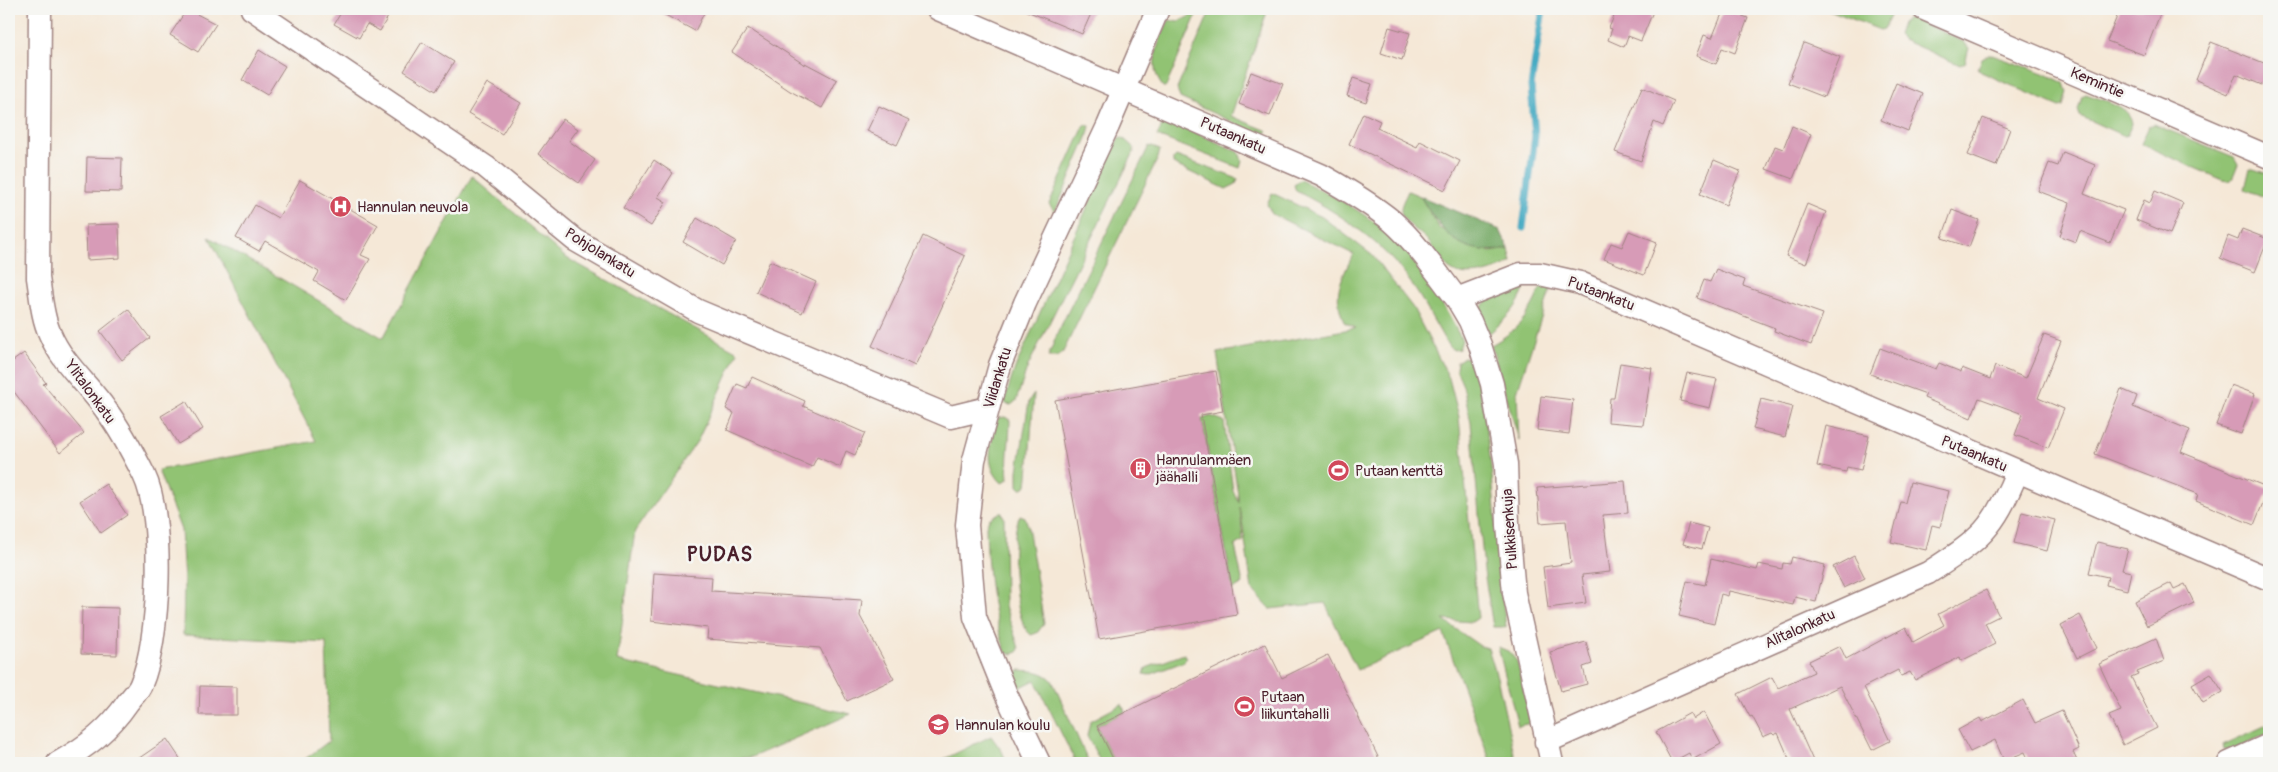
<svg xmlns="http://www.w3.org/2000/svg" width="2278" height="772" font-family="Pangolin,sans-serif">
<style>
.green{fill:#91c373;stroke:#6e714f}
.forest{fill:#74a965;stroke:#5f6448}
.lines{fill:none;stroke-linecap:round;stroke-linejoin:round}
.stream{stroke:#41a8c1;stroke-width:7}
.building{fill:#d79bb7}
.minor-casing{stroke:#a08481;stroke-width:25}
.minor{stroke:#fff;stroke-width:22}
.labels{text-anchor:middle;dominant-baseline:central;stroke-width:5;stroke-linejoin:round;paint-order:stroke}
.street-label{font-size:15px;fill:#4a1f2b;stroke:#f6f6f2}
.poi-label{font-size:15px;fill:#4a1f2b;stroke:#f6f6f2;text-anchor:start}
.district-label{font-size:20px;font-weight:bold;letter-spacing:1px;fill:#4a1f2b;stroke:#f6f6f2}
</style>
<rect width="100%" height="100%" fill="#f6f6f2"/>
<filter id="ink" filterUnits="userSpaceOnUse"><feTurbulence type="fractalNoise" baseFrequency=".02" numOctaves="2"/><feDisplacementMap in="SourceGraphic" scale="10" xChannelSelector="R" yChannelSelector="G"/><feConvolveMatrix kernelMatrix="1 2 1 2 8 2 1 2 1" color-interpolation-filters="sRGB"/></filter>
<filter id="wash" filterUnits="userSpaceOnUse"><feTurbulence type="fractalNoise" baseFrequency=".0096" numOctaves="4" result="noise"/><feDisplacementMap in="SourceGraphic" scale="20" xChannelSelector="R" yChannelSelector="G"/><feGaussianBlur stdDeviation="1.12" result="paint"/><feColorMatrix in="noise" values="0 0 0 0 0 0 0 0 0 0 0 0 0 0 0 0 0 1.4 0 .05"/><feComposite in="paint" operator="in"/></filter>
<g filter="url(#wash)">
<rect width="100%" height="100%" fill="#f5e8d7"/>
<path class="green" d="M1193,9H1199L1168,82L1166,87H1163C1146,65 1159,41 1169,20L1178,22L1192,15Z
M1211,9H1268L1231,116L1268,131L1263,136L1180,98L1177,89Z
M1827,9H1888L1891,14L1884,29L1880,30Z
M1910,17L1964,42L1969,48L1965,63L1960,65L1903,40L1898,35L1902,23Z
M1989,54L2044,73L2064,83L2067,92L2063,106L2060,107L1981,72L1978,69L1982,58Z
M2086,94C2101,100 2131,105 2132,124L2127,135L2124,136L2080,116L2078,110L2082,96Z
M1164,122L1176,124L1239,152L1242,161L1240,168L1157,136Z
M1085,124L1090,126L1087,138L1055,212L1049,204Z
M2153,124L2234,157L2238,164L2232,179L2228,181L2223,180L2141,144L2149,126Z
M1123,138L1134,148V152L1028,366L1016,401L1011,405L1006,404L1004,402L1015,368L1118,139Z
M1149,146L1160,150L1158,158L1062,354L1057,357H1048L1058,332Z
M1176,156L1238,179L1236,184L1226,189L1173,164V159Z
M2250,168L2269,174V199L2245,189Z
M472,176L565,257L738,352L698,440L635,531L617,661L851,714L752,757L693,763H300L329,741L326,643L183,635L184,582L181,530L158,470L316,441L209,237L383,338Z
M1300,180C1341,199 1384,222 1412,259C1432,284 1447,312 1462,340L1459,349L1454,350L1449,347C1433,321 1417,287 1397,265C1369,233 1334,210 1296,191L1294,185Z
M1408,191L1420,196L1439,228L1490,252L1509,249L1512,262C1495,272 1462,283 1446,266C1439,259 1434,249 1428,241C1421,232 1400,222 1401,209C1401,204 1406,196 1408,191Z
M1272,193L1322,217L1372,255L1413,308L1449,378L1459,417L1478,618L1472,622L1443,620L1480,646L1488,648L1497,677L1515,758L1512,763H1491L1443,632L1357,670L1325,603L1270,609L1252,589L1240,507L1243,541L1235,546L1243,584L1233,590L1202,419L1211,416L1224,421L1233,491L1239,502L1217,353L1356,328L1344,322C1332,291 1341,282 1353,254L1272,214L1267,204Z
M1542,285H1552L1517,392L1519,440L1491,345C1519,330 1530,314 1542,285Z
M1525,286C1519,308 1506,318 1490,333C1483,328 1478,322 1480,313C1484,293 1509,291 1525,286Z
M1464,357L1473,362C1496,448 1494,538 1506,627H1493L1484,571L1471,423L1463,386L1456,369L1457,362Z
M1034,394L1028,477L1027,485L1021,489L1018,486V471L1029,401Z
M1005,417L1010,420C1010,440 1006,459 1008,479L1002,483C982,463 992,442 998,418Z
M1001,512L1004,517L1005,606L1019,648L1018,652L1012,654L1006,653C991,609 987,572 986,526L989,519Z
M1020,515L1025,517L1028,526L1044,624L1037,633L1031,635C1012,620 1009,536 1020,515Z
M1498,647L1508,651L1517,661L1531,723L1518,726Z
M1184,654L1187,658L1183,662L1149,675L1144,674L1146,668Z
M1020,670C1033,671 1043,671 1052,680L1089,763H1076L1035,680L1019,688L1014,674Z
M1122,704L1125,712L1097,726L1115,763H1101L1087,736L1090,721Z
M2269,724V733L2232,750L2224,749L2223,745Z
M991,736L1002,751L1007,763H986L984,759L974,763H936Z"/>
<path class="forest" d="M1420,196L1500,230L1509,249C1460,257 1443,234 1420,196Z"/>
<g class="lines">
<path class="stream" d="M1523,228L1535,136L1531,86L1543,9"/>
</g>
<g id="blocks">
<path class="building" d="M187,9L216,24L198,52L170,35Z
M338,9H378L389,15L380,31L367,24L359,38L334,24L342,11Z
M654,9H706L695,31Z
M1022,9H1093L1082,34Z
M1617,9H1654L1641,41L1628,36L1624,47L1608,40L1612,29L1609,28Z
M1724,9L1748,18L1735,53L1722,48L1716,64L1696,56L1704,35L1712,38Z
M2120,9H2162L2144,55L2107,41Z
M1389,27L1410,33L1402,60L1381,53Z
M748,28L805,65V63L837,80L822,108L790,91L732,52Z
M422,42L454,62L436,91L404,71Z
M2211,42L2269,65V88L2236,74L2228,94L2196,80Z
M1804,43L1840,57L1824,97L1788,83Z
M259,50L285,66L267,95L242,80Z
M1251,72L1283,84L1270,116L1239,104Z
M1353,78L1372,84L1366,102L1347,96Z
M487,83L521,103L502,134L468,114Z
M1896,83L1923,94L1908,131L1881,120Z
M1642,87L1674,101L1663,126L1654,122L1641,161L1615,152Z
M879,106L909,120L897,145L867,131Z
M1363,113L1380,121L1377,128L1417,147L1420,141L1460,161L1445,190L1349,144Z
M1983,118L2010,129L1996,166L1968,155Z
M563,119L578,129L569,141L595,160L579,183L538,154Z
M1792,126L1811,134L1793,179L1766,169L1775,146L1783,149Z
M2063,152L2095,165L2084,194L2124,210L2110,243L2080,231L2076,242L2060,236L2070,203L2038,191L2049,163L2058,166Z
M87,157L122,158L121,192L86,191Z
M654,160L673,173L658,197L666,202L651,226L623,208Z
M1714,160L1740,171L1726,205L1700,194Z
M300,180L378,225L361,255L370,259L346,300L314,281L319,272L265,241L259,251L236,238L255,205L278,218Z
M2155,191L2183,203L2170,234L2136,220L2144,200L2150,203Z
M1807,204L1826,212L1806,264L1786,256Z
M1952,210L1979,220L1969,247L1942,238Z
M697,218L736,241L722,265L683,242Z
M119,224L120,258L87,260L86,225Z
M2242,229L2268,239L2255,272L2220,258L2228,236L2238,240Z
M1629,231L1657,242L1644,275L1604,259L1611,243L1622,247Z
M923,236L965,256L915,366L872,346Z
M770,261L816,282L802,313L756,292Z
M1716,269L1745,280L1743,286L1823,314L1811,345L1774,331L1775,328L1697,298L1704,280L1710,282Z
M128,309L150,338L122,360L100,331Z
M2044,335L2061,341L2038,398L2064,409L2048,448L2015,435L2023,414L1979,398L1971,418L1924,398L1926,394L1870,374L1880,348L1936,369L1939,363L1961,372L1962,368L1990,379L1995,366L2026,378Z
M24,353L46,383L43,384L84,433L60,453L9,385V364Z
M1620,363L1652,368L1643,425L1608,422L1610,398H1614Z
M1216,371L1223,411L1201,415L1237,615L1099,639L1055,400Z
M1687,373L1717,379L1710,408L1680,401Z
M752,377L805,401L803,406L865,433L855,455L846,451L840,467L817,457L812,467L727,430L734,413L726,409L737,384L747,388Z
M2231,385L2255,394L2241,434L2216,425Z
M2121,389L2137,396L2133,407L2190,430L2181,452L2269,488L2254,525L2196,501L2198,494L2095,454Z
M1541,396L1573,400L1569,434L1537,430Z
M1761,399L1793,407L1785,437L1753,429Z
M186,401L203,429L178,444L161,416Z
M1826,426L1869,436L1861,470L1847,467L1846,472L1817,466Z
M1625,481L1628,513L1603,515L1610,572L1582,575L1586,603L1548,608L1543,567L1571,563L1566,521L1540,523L1537,488Z
M1910,482L1949,491L1940,527L1932,525L1926,550L1891,542L1901,502L1905,503Z
M106,484L127,515L101,533L80,501Z
M2022,512L2055,520L2047,551L2014,543Z
M1689,523L1708,528L1702,549L1683,544Z
M2097,542L2128,549L2122,570L2131,572L2127,590L2106,585L2108,577L2089,573Z
M1854,556L1865,578L1844,588L1833,567Z
M1792,557L1825,565L1816,602L1795,597L1793,605L1729,591L1728,596L1721,594L1714,624L1679,616L1687,581L1705,585L1711,559L1757,570L1759,564L1782,569L1783,563L1790,564Z
M654,573L712,577L711,591L862,600L860,616L894,679L847,701L820,648L707,639L708,628L651,621Z
M2171,583L2174,589L2185,584L2194,603L2147,626L2135,601Z
M1986,590L1999,616L1985,623L1995,644L1961,661L1960,657L1915,680L1910,672L1901,676L1898,670L1864,687L1890,741L1872,750L1840,686L1790,709L1814,763H1791L1778,733L1774,735L1772,733L1763,737L1752,716L1750,717L1738,694L1772,677L1778,688L1814,672L1809,661L1840,646L1846,659L1906,627L1913,642L1944,625L1938,614Z
M82,607L118,608L117,655L81,654Z
M2080,615L2097,648L2077,658L2061,625Z
M2156,638L2164,661L2137,672L2138,674L2131,677L2157,728L2123,745L2109,716L2121,711L2099,664Z
M1586,642L1592,664L1583,667L1587,684L1561,691L1550,652Z
M1265,644L1282,678L1328,655L1381,763H1115L1097,726Z
M2211,673L2223,692L2203,703L2192,684Z
M200,686L237,687V715H199Z
M2023,700L2035,723L2062,711L2079,749L2073,752L2078,763H2030L2025,752L2004,761L1995,740L1970,752L1958,730L1980,718L1982,722Z
M1704,712L1721,744L1692,760L1689,753L1672,762L1656,732L1690,713L1693,719Z
M167,739L183,763H132Z"/>
</g>
</g>
<g filter="url(#ink)">
<use href="#blocks" fill-opacity="0" stroke="#a08481" stroke-width="1"/>
<g class="lines">
<defs>
<path id="minor" d="M40,9L38,278C41,296 42,317 50,334C62,363 88,384 106,410C120,429 133,453 144,475C165,518 160,640 141,684C139,690 133,696 128,702C108,731 88,746 58,763
M252,9L486,167L575,240L698,311L951,417L988,408
M938,9L1321,175C1346,189 1370,203 1392,221C1417,243 1437,273 1457,299L1521,274H1540L1580,283L2269,579
M1924,9L2269,157
M1457,299L1470,321L1480,345L1492,384L1506,464L1508,525L1514,593L1552,763
M1546,742L1928,573C1980,539 1993,531 2017,472
M1039,763L1006,694L975,617L967,525L974,460L1000,365L1025,303L1108,126L1158,9
M2229,763L2269,745"/>
</defs>
<use href="#minor" class="minor-casing"/>
<use href="#minor" class="minor"/>
</g>
</g>
<defs>
<symbol id="hospital-disc" viewBox="-11 -11 22 22"><circle r="9.5" fill="#d1495b" stroke="#f6f6f2"/><path d="M-5-5h3v3.5h4V-5h3V5h-3V1.5h-4V5h-3Z" fill="#fff"/></symbol>
<symbol id="building-disc" viewBox="-11 -11 22 22"><circle r="9.5" fill="#d1495b" stroke="#f6f6f2"/><path d="M-4-6H4V6H1V3H-1V6H-4ZM-2.5-4.3h1.7v1.8h-1.7ZM.8-4.3h1.7v1.8H.8ZM-2.5-1h1.7V.8h-1.7ZM.8-1h1.7V.8H.8Z" fill="#fff"/></symbol>
<symbol id="stadium-disc" viewBox="-11 -11 22 22"><circle r="9.5" fill="#d1495b" stroke="#f6f6f2"/><path d="M0-5a6.5 5 0 1 0 0 10a6.5 5 0 1 0 0-10ZM-3.5-1.8h7v3.6h-7Z" fill="#fff"/></symbol>
<symbol id="school-disc" viewBox="-11 -11 22 22"><circle r="9.5" fill="#d1495b" stroke="#f6f6f2"/><path d="M0-5L7-2L0 1L-7-2ZM-4 1L0 2.5L4 1V4Q0 6-4 4Z" fill="#fff"/></symbol>
</defs>
<g fill-rule="evenodd">
<use href="#hospital-disc" x="328" y="194" width="25" height="25"/>
<use href="#building-disc" x="1128" y="456" width="25" height="25"/>
<use href="#stadium-disc" x="1326" y="458" width="25" height="25"/>
<use href="#stadium-disc" x="1232" y="694" width="25" height="25"/>
<use href="#school-disc" x="926" y="712" width="25" height="25"/>
</g>
<g class="labels">
<g class="street-label">
<text transform="translate(2097 83) rotate(23)">Kemintie</text>
<text transform="translate(1233 136) rotate(24)">Putaankatu</text>
<text transform="translate(600 253) rotate(32)">Pohjolankatu</text>
<text transform="translate(1601 294) rotate(21)">Putaankatu</text>
<text transform="translate(998 378) rotate(-73)">Viidankatu</text>
<text transform="translate(90 392) rotate(54)">Ylitalonkatu</text>
<text transform="translate(1974 454) rotate(23)">Putaankatu</text>
<text transform="translate(1510 529) rotate(-94)">Pulkkisenkuja</text>
<text transform="translate(1800 629) rotate(-24)">Alitalonkatu</text>
</g>
<g class="poi-label">
<text x="357" y="207">Hannulan neuvola</text>
<text x="1156" y="460">Hannulanmäen<tspan x="1156" dy="17">jäähalli</tspan></text>
<text x="1355" y="471">Putaan kenttä</text>
<text x="1261" y="697">Putaan<tspan x="1261" dy="17">liikuntahalli</tspan></text>
<text x="955" y="725">Hannulan koulu</text>
</g>
<g class="district-label">
<text x="720" y="554">PUDAS</text>
</g>
</g>
<rect width="2278" height="772" fill="none" stroke="#f6f6f2" stroke-width="30"/>
</svg>
